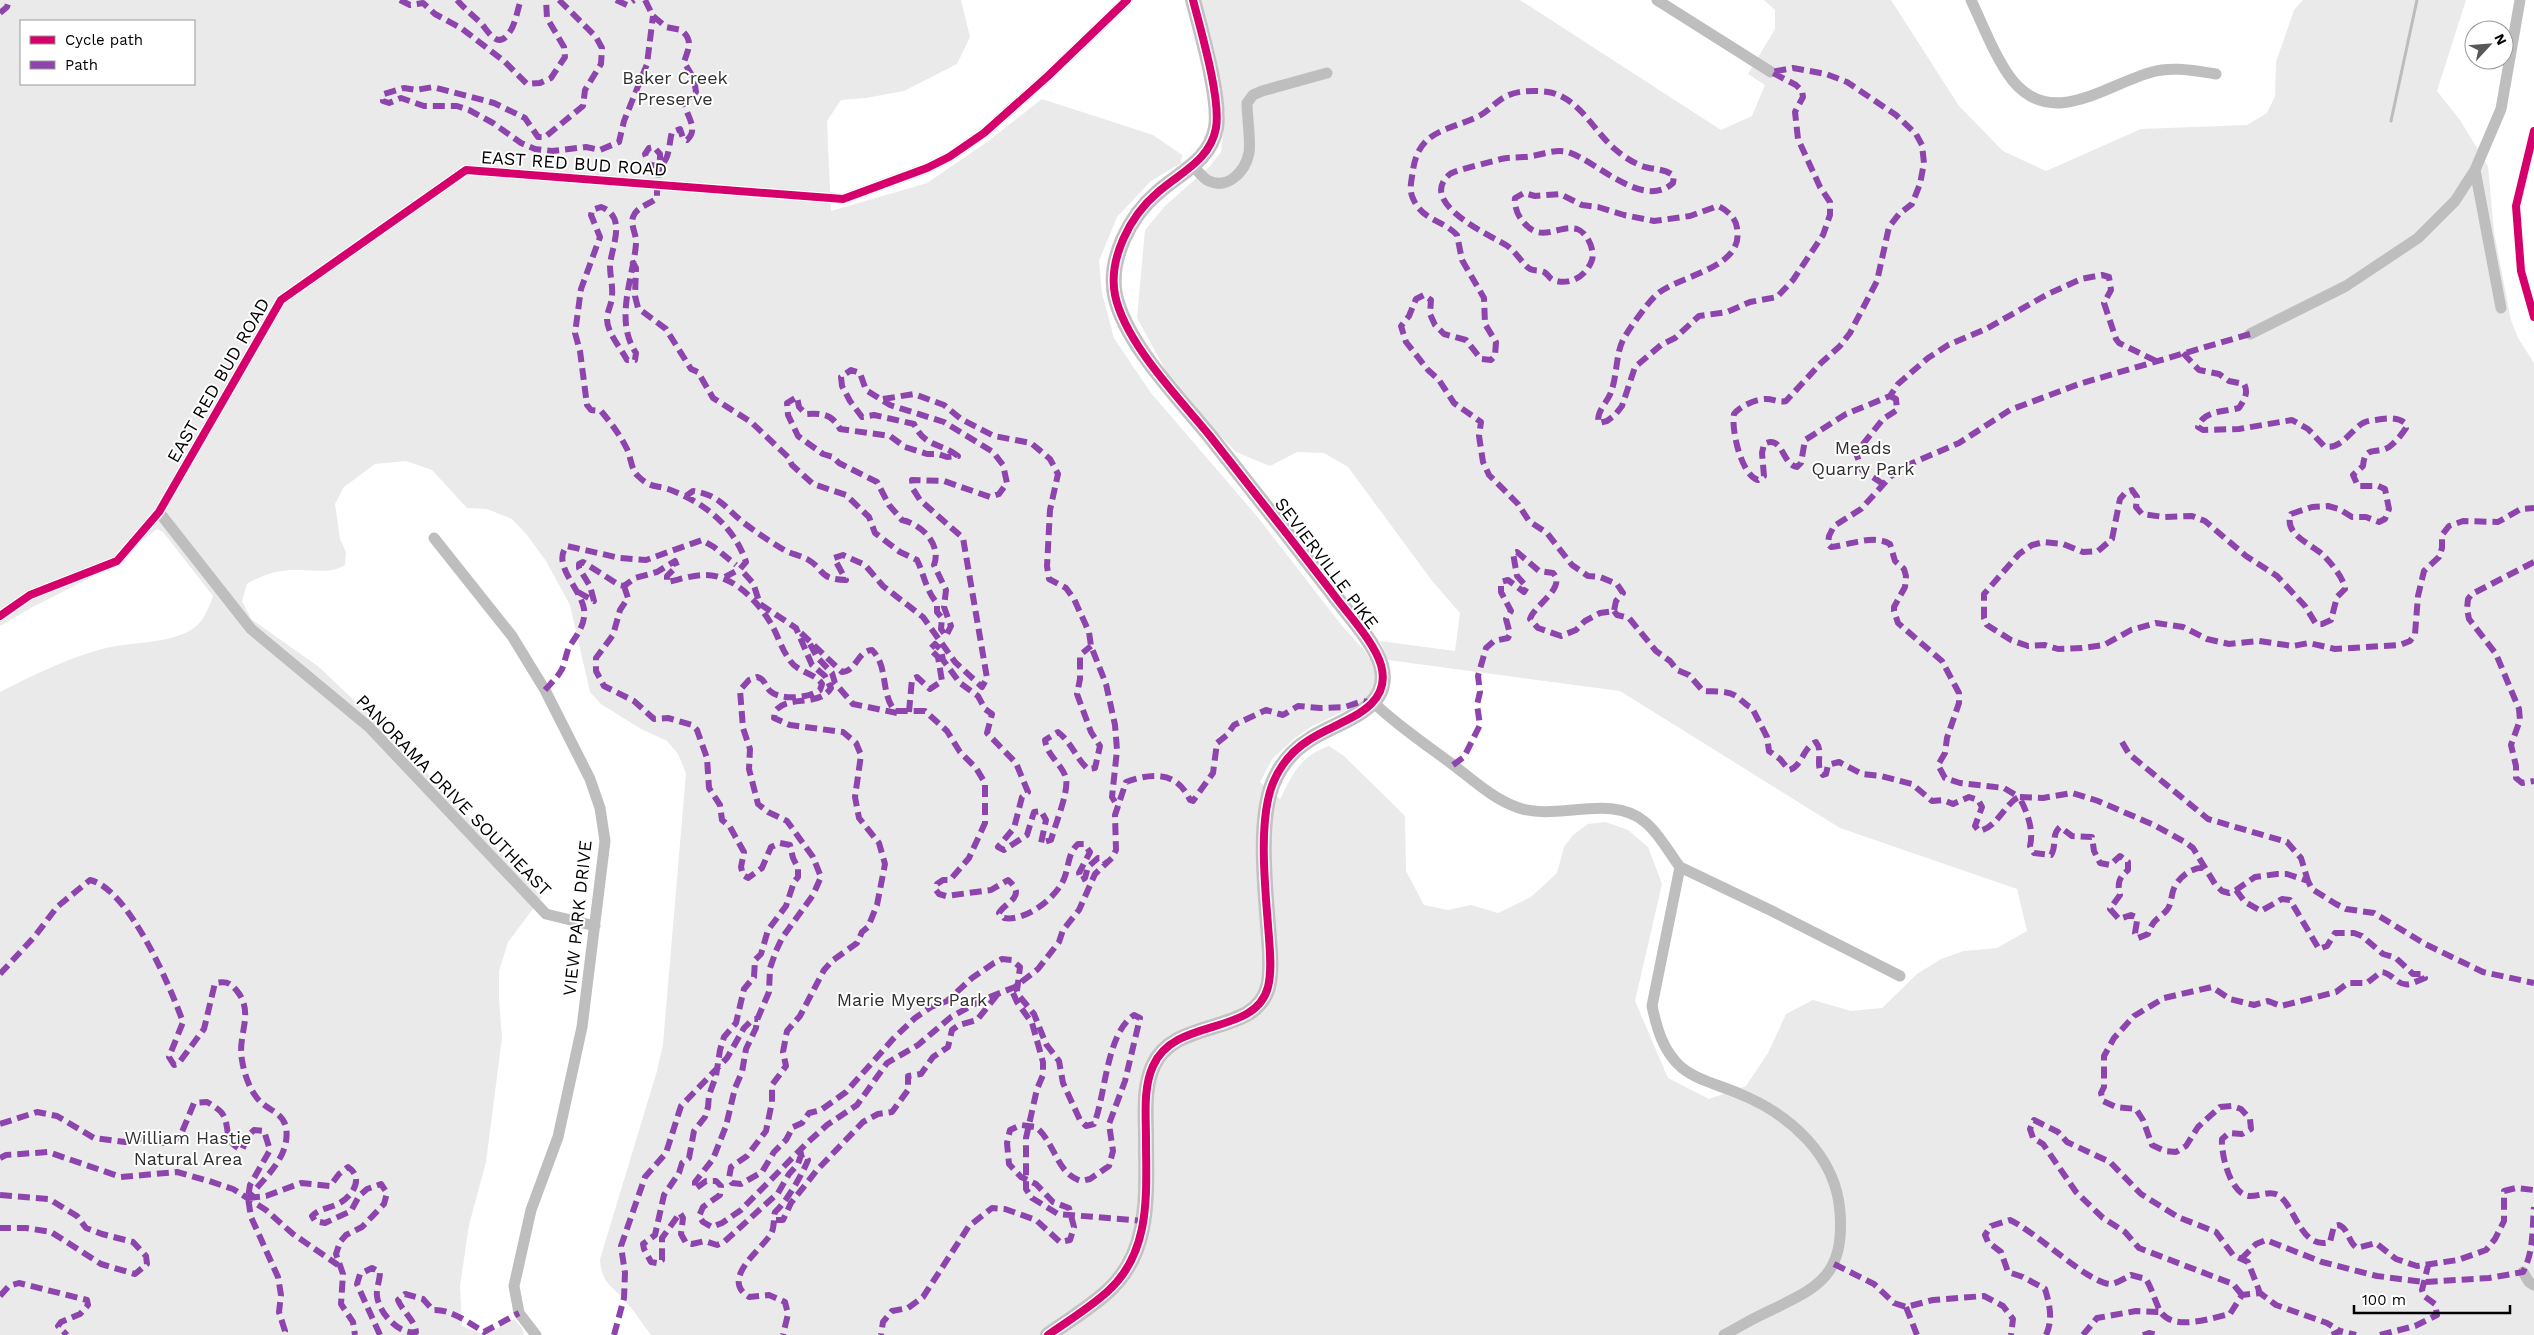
<svg xmlns="http://www.w3.org/2000/svg" width="2534" height="1335" font-family="'Work Sans',sans-serif">
<style>
.green{fill:#eaeaea;fill-rule:evenodd}
.lines{fill:none;stroke-linecap:round;stroke-linejoin:round}
.stream{stroke:#bcbcbc;stroke-width:3}
.street{stroke:#bebebe;stroke-width:11}
.secondary{stroke:#c2c2c2;stroke-width:16}
.quiet{stroke:#8e44ad;stroke-width:6;stroke-dasharray:12 6;stroke-linecap:butt}
.cycleway-casing{stroke:#fff;stroke-width:11}
.cycleway{stroke:#d6006c;stroke-width:8}
.labels{text-anchor:middle;dominant-baseline:central;stroke-width:4;stroke-linejoin:round;paint-order:stroke}
.park-label{font-size:18px;fill:#303030;stroke:#fff}
.street-label{font-size:18px;fill:#000;stroke:#fff}
</style>
<rect width="100%" height="100%" fill="#fff"/>
<path class="green" d="M0,0H961L970,37L957,64L904,91L866,98L841,100L827,121L831,211L927,183L987,142L1042,99L1153,135L1182,155L1181,163L1151,181L1117,217L1099,261L1102,293L1114,338L1151,393L1256,515L1343,627L1364,650L1375,667L1376,677L1373,692L1357,705L1311,727L1295,738L1273,758L1260,782L1280,799C1295,771 1298,758 1329,746L1344,756L1405,816L1406,871L1424,905L1448,910L1471,905L1498,913L1531,897L1557,873L1564,847L1573,835L1588,824L1605,822L1628,830L1648,847L1662,884L1635,1001L1668,1078L1709,1099L1746,1086L1768,1053L1786,1014L1813,1000L1851,1011L1882,1008L1917,974L1941,959L1964,951L1997,948L2027,931L2017,889L1840,828L1620,691L1388,660L1380,641L1455,651L1460,613L1433,582L1348,467L1324,453L1297,452L1270,466L1236,452L1178,393L1137,318L1145,230L1165,206L1209,167L1221,152L1225,114L1200,0H1520L1721,130L1752,116L1765,85L1748,74L1775,29V10L1764,0H1891L1959,106L2003,151L2046,171L2141,129L2247,125L2267,113L2275,96L2276,62L2294,10L2303,0H2466L2437,91L2460,120L2488,166L2494,232L2511,320L2518,338L2534,363V1335H651C643,1325 636,1313 627,1303C613,1286 601,1284 600,1259L657,1071L663,1044L686,773L678,754L667,741L641,729L601,704L590,692L570,605L546,561L527,535L512,519L487,509L467,508L432,470L406,461L375,464L344,487L335,504L340,539L346,552L345,565C328,575 314,569 295,570C277,570 262,575 247,584L242,601L251,619L319,667L402,746L542,897L508,942L499,971V999L502,1038L486,1162L469,1225L460,1286L462,1326L485,1335L514,1319L522,1328L524,1335H0V692C33,675 66,659 102,649C131,641 169,645 194,628C204,621 209,607 213,596L163,532L157,529L105,570L31,608L0,626ZM21,21H194V84H21Z"/>
<g class="lines">
<path class="stream" d="M2391,121L2417,0"/>
<path class="street" d="M1657,0L1771,72
M1971,0C1983,25 1996,60 2013,81C2053,129 2105,85 2152,72C2172,66 2195,71 2216,74
M1193,166C1197,170 1202,177 1207,180C1227,191 1245,172 1249,153C1251,143 1247,116 1247,103L1253,95L1262,91L1327,73
M2475,170L2501,308
M2250,334L2346,286L2418,238L2455,201L2475,170L2501,109L2520,0
M159,512L251,629L369,727L546,914L595,926
M434,538L512,636L545,690L590,779L600,808L605,841L582,1027L558,1137L531,1210L514,1286L519,1313L536,1335
M0,616L30,595L117,561L159,512L281,300L466,170L843,199L927,168L949,157L984,133L1048,76L1127,0
M1374,703C1398,726 1425,744 1452,764C1473,780 1493,799 1519,808C1558,821 1611,793 1645,822C1659,833 1669,853 1680,867L1652,1006C1657,1029 1663,1051 1681,1067C1698,1081 1720,1085 1740,1094C1789,1114 1836,1155 1840,1212C1845,1280 1814,1289 1761,1315C1748,1321 1736,1329 1724,1335
M1680,867L1772,911L1900,976
M2523,1272L2529,1282L2534,1285"/>
<path class="secondary" d="M1048,1335C1068,1321 1089,1308 1107,1292C1152,1252 1146,1193 1146,1139C1146,1115 1143,1088 1153,1066C1175,1016 1255,1037 1268,987C1272,971 1270,953 1269,938C1266,895 1257,822 1273,783C1280,766 1293,750 1309,740C1336,721 1394,711 1381,665C1374,641 1346,612 1331,591C1291,539 1251,488 1210,436C1179,398 1125,343 1115,295C1108,259 1130,216 1157,193C1179,173 1210,161 1216,128C1221,99 1201,31 1193,0"/>
<path class="quiet" d="M400,0L410,5L423,3L435,14L461,28L504,61L527,84L540,83L551,78L565,57L564,47L547,18L546,0
M457,0C464,8 472,15 480,22C487,29 497,51 509,33C516,24 517,10 521,0
M559,0L596,37L602,48L601,64L585,90L583,106L545,137H538L525,118L494,103L433,87L416,90L404,88L384,94L383,101L389,103L401,98L424,106H457L469,110L493,123L521,143L535,149L552,151L586,147L600,150L619,142L624,121L647,64L653,16
M616,0L627,5L634,0
M645,0L653,16L666,27L681,30C694,40 688,50 684,62L694,79L696,92L687,99L685,105C687,117 699,129 687,140L683,138L680,129L672,132C668,145 671,172 649,164L645,154L649,148L654,147L660,154V158L657,193V198C649,205 637,206 633,217C630,226 637,234 636,244C633,279 614,320 636,353L635,360H627C621,348 607,333 607,319C607,311 612,304 612,296C613,286 610,276 610,266C611,247 628,217 601,207L592,210L591,215L600,237L581,289L575,333L580,351L587,405L591,410L601,411C611,423 620,435 627,449C631,457 631,470 638,476C650,488 655,485 668,489C704,502 734,526 746,562L740,569L725,577
M0,13L7,7L9,0
M632,261L636,268L635,296L638,308L666,329L691,369L698,372L713,398L751,422L788,457L792,465L813,484L846,495L869,517L875,533L900,552L917,560C924,574 926,591 937,603V612L942,618L941,629L946,636L951,626L944,607L946,590L934,565C942,544 921,524 902,520L889,505L877,482L839,463L833,457L823,454L798,436L788,415L787,403L797,397L799,407L806,414C822,413 832,414 840,429L890,436L905,447L927,454H938L947,457L958,456C941,442 926,449 914,424L874,415L862,417L850,401L842,386L841,377L851,370L860,373L866,390L890,405L944,422L993,452L1003,465L1007,483L999,494L990,497L944,481L912,480L913,489L920,500L963,538L987,678L982,687L955,662L923,617L883,586L865,565L843,555L834,558L846,580C817,579 826,570 807,559C801,556 793,554 786,551C772,543 756,532 744,523C724,507 720,495 693,491L686,496
M2250,334L2079,384L2010,410L1959,443L1910,464L1891,476L1861,509L1834,526L1829,536L1828,544L1831,547C1849,545 1874,534 1890,544L1895,561L1904,569L1906,576L1905,587L1894,607V611L1898,623L1942,661L1959,693V703L1947,738L1945,753L1938,765L1945,778L1960,783L2004,788L2019,797L2043,798L2072,793L2098,801L2154,825L2185,842L2193,848L2215,884L2222,891L2229,893L2236,890L2255,877L2277,874H2287L2308,881L2312,889L2336,904L2346,909L2374,913L2425,944L2483,972L2534,983
M2183,353L2199,370L2219,374L2229,381L2244,384C2249,393 2244,400 2239,408C2225,412 2203,410 2198,427L2203,430L2239,429L2292,420L2308,429L2324,446C2340,451 2351,430 2363,423C2369,420 2376,420 2382,419C2390,418 2399,418 2405,423L2406,428C2402,434 2395,443 2389,447C2376,455 2365,444 2363,466L2353,475L2358,486H2378L2385,489L2389,509L2385,519L2379,522L2366,517H2352L2339,509L2328,506L2312,507L2291,514C2283,534 2311,544 2322,554C2329,560 2345,580 2345,589L2337,597L2331,620L2322,624H2316L2305,606L2277,576L2246,556L2205,521L2192,516L2164,517L2142,514L2136,507L2137,497L2132,490L2126,492L2120,499L2112,539L2098,551L2083,552L2063,544L2044,542L2032,545L2019,554L1984,594V618L1987,625L2011,640L2028,646L2045,645L2058,649L2082,648L2104,645L2131,630L2156,623L2183,627L2207,639L2229,644L2259,641L2293,646L2309,643L2335,649L2400,645L2410,641L2415,634L2418,596L2424,571L2439,557L2442,548V535L2449,526L2463,521L2498,522L2521,509L2534,508
M883,399L914,394L944,405L961,419L994,436L1031,443L1050,459L1058,474L1050,510L1047,566L1049,579L1066,588L1074,599L1089,632L1091,646L1106,684L1115,725L1117,750L1112,797L1118,807
M1883,484L1862,470L1856,453L1883,419L1897,410L1896,399L1890,396
M2534,562L2472,594L2468,599L2467,609L2469,619L2496,654L2519,709L2520,720L2511,745L2516,766V778L2522,783L2534,781
M744,573L753,583L760,604L796,628L812,665L825,676L831,688C818,708 789,694 775,711L774,718L790,725L843,732L856,743L861,755L855,797L859,818L879,843L885,864L877,905L868,927L862,932L857,943L832,961L824,970L800,1016L787,1031L783,1052L786,1066L772,1085V1102L766,1131L747,1156L731,1167L729,1178L732,1183L741,1184L762,1172L774,1152L786,1140L793,1127L802,1123L809,1113L821,1110L846,1092L893,1039L915,1018L931,1007L947,1001L972,978L994,963L1002,959L1012,960L1020,967L1017,991L1020,997L1034,1014L1046,1044L1059,1061L1063,1083L1080,1120L1086,1126L1094,1124C1106,1094 1106,1034 1134,1015L1140,1018L1125,1081L1109,1124L1113,1151L1109,1166L1090,1179L1081,1181C1056,1173 1056,1144 1036,1127L1021,1125L1010,1130L1007,1143L1009,1164L1021,1177L1036,1184L1053,1202L1069,1208L1074,1227L1070,1240L1060,1242L1036,1220L1005,1209L992,1208L969,1226L923,1297L908,1308L892,1311L883,1322L881,1335
M624,586L628,598L620,610L613,635L596,658V671L604,686L634,701L654,719L668,718L692,725L697,730L707,758L709,788L720,805L722,820L730,827L744,852L741,867L743,875L748,878L762,868L771,847L780,843L790,845L793,858L798,868V877L794,882L786,906L768,930L761,954L755,960L754,977L744,989L736,1023L724,1037L720,1050L716,1076L709,1095L708,1107L705,1117L694,1131L689,1158L682,1163L679,1173L664,1195L655,1235L643,1244L644,1249L651,1262L657,1263L662,1260V1238L680,1213L683,1218L681,1234L686,1243L692,1244L705,1241L717,1245L724,1242L778,1193L789,1174L798,1164L801,1155L805,1154L808,1160C803,1173 786,1203 775,1212C773,1220 775,1226 771,1234C760,1251 720,1279 749,1297L769,1295L785,1302L788,1314L783,1335
M578,592L594,601L590,586L579,568V564L583,562L619,585L624,586L635,578L657,572L675,561L677,566L667,576V582C678,580 692,575 704,575C731,574 756,599 770,622C777,633 781,648 789,659C797,673 814,672 822,684L820,690C809,698 781,701 770,691C764,685 766,679 757,677L749,680L740,690L743,728L750,749L749,769L758,804L768,812L787,821L813,857L821,877L813,895L782,938L776,951L770,968L769,992L757,1020L756,1028L746,1049L742,1072L735,1088L726,1126L713,1159L695,1182V1189L706,1181H716L721,1186L720,1195L703,1207L699,1216L703,1222L712,1227L722,1223L741,1210L808,1142L827,1125L857,1105L887,1063L918,1045L951,1017L980,1001L1015,987L1038,969L1059,942L1063,930L1079,910L1095,874L1112,858L1116,850L1115,815L1126,782C1154,772 1177,772 1190,800L1193,801L1213,773L1217,743L1227,735L1234,725L1266,710L1283,715L1298,706L1320,708L1345,707L1363,701L1374,703
M1614,611L1617,615L1629,618L1656,651L1670,661L1677,670L1689,675L1703,691C1713,692 1726,690 1736,696C1742,700 1745,705 1752,708L1767,737L1769,751L1780,759L1789,770C1802,767 1803,747 1816,742C1824,752 1814,765 1823,775L1826,774L1828,765L1839,762L1862,774L1881,776L1912,784L1932,801L1943,800L1953,804L1969,797L1978,800L1982,807L1975,826L1979,831C1998,827 2005,803 2019,797C2027,811 2034,830 2030,846L2034,853L2051,855C2057,846 2051,834 2060,827L2072,836L2092,837L2094,851L2100,863L2110,865L2120,856L2128,862V870C2119,878 2117,882 2120,895L2110,909L2119,919L2131,915L2136,917L2137,921L2135,933L2138,938L2148,934C2154,917 2157,921 2167,910C2171,905 2171,898 2173,891C2177,878 2192,866 2206,868
M801,633L842,672C857,671 857,651 872,650C889,667 880,693 895,711H925L947,731L960,752L976,768L985,783V823L969,858L950,880H943L937,884L936,890L939,894L946,896L991,890L1008,880C1028,897 1005,902 999,913L1004,918C1026,922 1059,896 1065,876C1069,865 1068,853 1078,844H1084L1090,852L1079,873L1081,880L1085,878L1088,867L1098,858H1102L1106,863
M810,644L817,657L832,673L835,683L853,704L897,713
M545,690C551,683 558,677 562,669C565,662 566,654 569,647C577,635 586,624 584,609C581,589 551,564 567,546L620,558L646,560L702,540L714,547L736,565
M909,712L912,679L917,677L930,689L942,681L938,657L930,649L935,644L941,650L943,660L960,683L978,696L985,709L992,714L987,733L1016,763L1028,792L1022,797L1014,828L998,847L1004,850L1027,835L1034,812L1041,811L1046,820L1041,843L1051,840C1055,825 1069,792 1066,778C1062,764 1047,756 1045,740L1058,732C1072,743 1075,757 1088,769L1095,768L1100,746L1091,732L1077,694L1080,679V655L1091,646
M2122,742L2129,754L2208,819L2287,842L2301,858L2308,881
M1453,765L1464,757L1480,725L1477,705L1480,692L1478,676L1486,648L1494,641L1508,638L1510,634L1506,619L1511,611L1501,592V582L1508,580L1524,592L1527,587L1517,576L1513,553L1517,552L1539,571L1553,573C1567,588 1534,605 1530,619L1538,628L1561,636L1576,630L1585,621L1600,613L1614,611L1616,601L1623,593L1617,584L1600,577L1588,576L1572,565L1547,533L1529,521L1518,504L1489,475L1483,462L1479,436L1481,422L1454,403L1439,380L1428,370L1406,342L1401,326L1409,316L1416,299L1424,295L1431,300L1430,314L1435,325L1444,334L1466,340L1481,359L1491,360L1495,356L1496,342L1485,324L1484,298L1462,260L1457,235C1442,219 1421,221 1412,196C1409,187 1412,179 1413,170C1419,129 1449,131 1479,116C1487,112 1493,105 1500,100C1513,90 1532,90 1548,92C1579,97 1594,132 1616,150C1624,157 1632,162 1642,166C1653,170 1664,168 1674,176L1673,183C1643,210 1598,162 1568,152C1553,148 1538,157 1523,157C1515,158 1509,157 1501,159C1492,162 1455,170 1450,174C1416,202 1489,235 1506,245C1516,251 1523,265 1530,269C1534,271 1540,270 1544,272C1548,274 1549,278 1553,280C1569,286 1586,277 1592,260C1595,250 1587,232 1577,229C1557,224 1540,246 1521,219C1517,214 1514,204 1515,198L1524,193L1535,196L1560,194L1582,205L1598,207L1624,215L1654,221L1690,216L1718,206C1727,210 1736,218 1737,228C1745,270 1676,275 1655,296C1647,304 1628,330 1623,340C1616,353 1617,377 1611,392C1608,402 1595,412 1599,423L1607,421L1615,415L1622,406L1635,367L1661,345L1675,338L1699,316L1727,312L1750,302L1777,297L1793,280L1823,235L1830,215V202L1820,187L1798,139L1795,112L1803,97L1802,91L1796,85L1771,72L1793,68L1826,74L1847,82L1896,115L1916,134L1922,145L1924,163L1920,184L1912,204L1899,214L1889,227L1877,281L1850,333L1840,346L1821,363L1786,401C1779,403 1774,399 1766,399C1756,399 1740,406 1734,414C1731,429 1741,475 1758,480L1764,476L1762,453L1764,444C1783,434 1782,465 1797,467L1801,463L1805,440L1846,414L1890,396L1898,384L1928,358L1948,345L1986,329L2048,294L2081,279L2102,275L2109,277L2111,290L2104,303L2116,339L2119,343L2156,361
M2236,890L2245,902L2261,911L2282,899L2290,900L2319,949L2327,946L2335,933H2354L2362,936L2383,954L2396,958L2413,974H2423L2425,978C2420,980 2415,982 2410,984C2397,987 2392,972 2381,972L2367,983H2348L2336,992L2281,1006L2268,1001L2254,1005L2230,999L2212,987L2164,998L2134,1016L2114,1038L2104,1056V1087L2101,1093L2103,1101L2116,1107L2136,1109L2143,1120L2152,1145L2165,1151L2176,1152L2186,1146L2198,1127L2220,1107L2232,1106L2241,1109L2250,1119L2251,1129L2242,1134L2229,1133L2222,1139C2221,1154 2230,1194 2249,1196C2260,1197 2272,1188 2282,1198C2296,1212 2303,1250 2330,1242L2334,1226L2339,1225C2349,1229 2348,1242 2357,1248L2376,1243L2396,1259L2417,1266L2458,1260L2486,1250L2495,1239L2504,1221V1191L2516,1188L2534,1190
M0,974L35,936L57,907L90,880C129,889 170,986 183,1022L169,1057L174,1065L178,1064L204,1029L215,983C226,981 230,982 237,991C255,1013 237,1035 242,1060C244,1073 249,1088 257,1098C266,1110 282,1111 286,1127C291,1157 264,1178 248,1198
M1013,993L1017,1002L1032,1023L1043,1062V1075L1037,1089L1026,1138V1189L1032,1198L1058,1214L1144,1221
M0,1124L37,1112L57,1116L94,1138L125,1142L143,1138L157,1143H173L182,1132L194,1103L207,1102C212,1105 217,1108 221,1112C232,1125 221,1141 242,1150L248,1136L254,1130L264,1131L270,1150L250,1185L248,1198L251,1217L278,1277L281,1295L279,1312L285,1331L283,1335
M0,1158L6,1155L48,1152L121,1177L177,1172L209,1181L233,1189L266,1210L293,1234L338,1265
M0,1195L49,1199L77,1216L86,1228L102,1234L133,1242L146,1256L147,1264L135,1274L101,1264L51,1232L26,1228H0
M248,1198L266,1196L301,1183L330,1186L339,1174L348,1167C365,1178 352,1197 338,1204C328,1209 320,1208 312,1216L315,1221L325,1223L351,1211L359,1196L367,1189L381,1184L387,1193L384,1204L362,1227L346,1235L340,1242L336,1254L343,1274L341,1304L353,1322L355,1335
M776,1220H783L791,1203L817,1170L863,1122L878,1114L892,1112L908,1090V1076L921,1074L933,1057L948,1047L952,1030L959,1025L977,1020L997,995
M2241,1259L2256,1244L2266,1240L2322,1262L2377,1276L2424,1282L2489,1278L2523,1272C2534,1251 2532,1230 2534,1207
M1834,1264L1874,1284L1894,1303L1906,1307L1933,1300L1984,1296L2003,1306L2013,1319L2011,1335
M2242,1295L2233,1284L2139,1248L2125,1232L2103,1218L2076,1192L2043,1144L2033,1138L2030,1129L2034,1120L2058,1132L2067,1142L2110,1162L2141,1194L2178,1217L2216,1232L2233,1255L2248,1262L2260,1293
M0,1296L9,1286L19,1283L87,1300L88,1305L80,1314L61,1322L58,1326L67,1335
M1906,1307L1917,1335
M380,1335L357,1284L360,1274L372,1268L380,1272C380,1280 376,1289 377,1296C379,1313 399,1335 416,1332C415,1320 402,1311 398,1300L405,1294L423,1299L433,1310C451,1309 469,1323 484,1332L519,1313
M614,1335L624,1298L625,1273L621,1246L645,1177L666,1153L681,1106L727,1058L744,1028L753,1019H758
M2046,1335C2053,1320 2050,1305 2045,1289L2023,1277L2008,1272L2001,1252L1988,1242L1985,1235L1991,1226L2010,1220C2035,1231 2088,1283 2110,1284C2116,1284 2125,1278 2131,1275L2146,1279C2152,1289 2155,1301 2160,1311C2173,1332 2211,1318 2230,1314L2242,1295L2260,1293L2276,1305L2327,1323L2340,1331
M2083,1335L2097,1318L2136,1311L2161,1312
M2143,1335L2149,1333L2157,1335
M2332,1335L2340,1331L2356,1335
M2380,1335L2415,1326L2437,1315L2435,1304L2424,1296L2422,1290L2428,1266"/>
<defs>
<path id="cycleway" d="M2534,131L2516,206L2521,271L2534,317
M0,616L30,595L117,561L159,512L281,300L466,170L843,199L927,168L949,157L984,133L1048,76L1127,0
M1048,1335C1068,1321 1089,1308 1107,1292C1152,1252 1146,1193 1146,1139C1146,1115 1143,1088 1153,1066C1175,1016 1255,1037 1268,987C1272,971 1270,953 1269,938C1266,895 1257,822 1273,783C1280,766 1293,750 1309,740C1336,721 1394,711 1381,665C1374,641 1346,612 1331,591C1291,539 1251,488 1210,436C1179,398 1125,343 1115,295C1108,259 1130,216 1157,193C1179,173 1210,161 1216,128C1221,99 1201,31 1193,0"/>
</defs>
<use href="#cycleway" class="cycleway-casing"/>
<use href="#cycleway" class="cycleway"/>
</g>
<g class="labels">
<g class="park-label">
<text x="675" y="77">Baker Creek<tspan x="675" dy="21">Preserve</tspan></text>
<text x="1863" y="447">Meads<tspan x="1863" dy="21">Quarry Park</tspan></text>
<text x="912" y="999">Marie Myers Park</text>
<text x="188" y="1137">William Hastie<tspan x="188" dy="21">Natural Area</tspan></text>
</g>
<g class="street-label">
<text transform="translate(574 163) rotate(4)">EAST RED BUD ROAD</text>
<text transform="translate(218 380) rotate(-60)">EAST RED BUD ROAD</text>
<text transform="translate(1327 563) rotate(53)">SEVIERVILLE PIKE</text>
<text transform="translate(454 795) rotate(46)">PANORAMA DRIVE SOUTHEAST</text>
<text transform="translate(577 918) rotate(-84)">VIEW PARK DRIVE</text>
</g>
</g>
<rect x="20" y="20" width="175" height="65" fill="#ffffff" stroke="#999999"/>
<rect x="30" y="36" width="25" height="8" fill="#d6006c" stroke="#999999"/>
<text x="65" y="45" font-size="15" fill="#000000">Cycle path</text>
<rect x="30" y="61" width="25" height="8" fill="#8e44ad" stroke="#999999"/>
<text x="65" y="70" font-size="15" fill="#000000">Path</text>
<g transform="translate(2489 45) rotate(64)"><circle r="24" fill="#ffffff" stroke="#999999"/>
<path d="M0-4L9 19L0 12L-9 19Z" fill="#595959"/>
<text y="-8" font-size="14" font-weight="bold" text-anchor="middle" fill="#000000">N</text>
</g>
<path d="M2354 1305v8h156v-8" fill="none" stroke="#000000" stroke-width="2.5"/>
<text x="2362" y="1305" font-size="15" fill="#000000" stroke="#ffffff" stroke-width="4" paint-order="stroke">100 m</text>
</svg>
